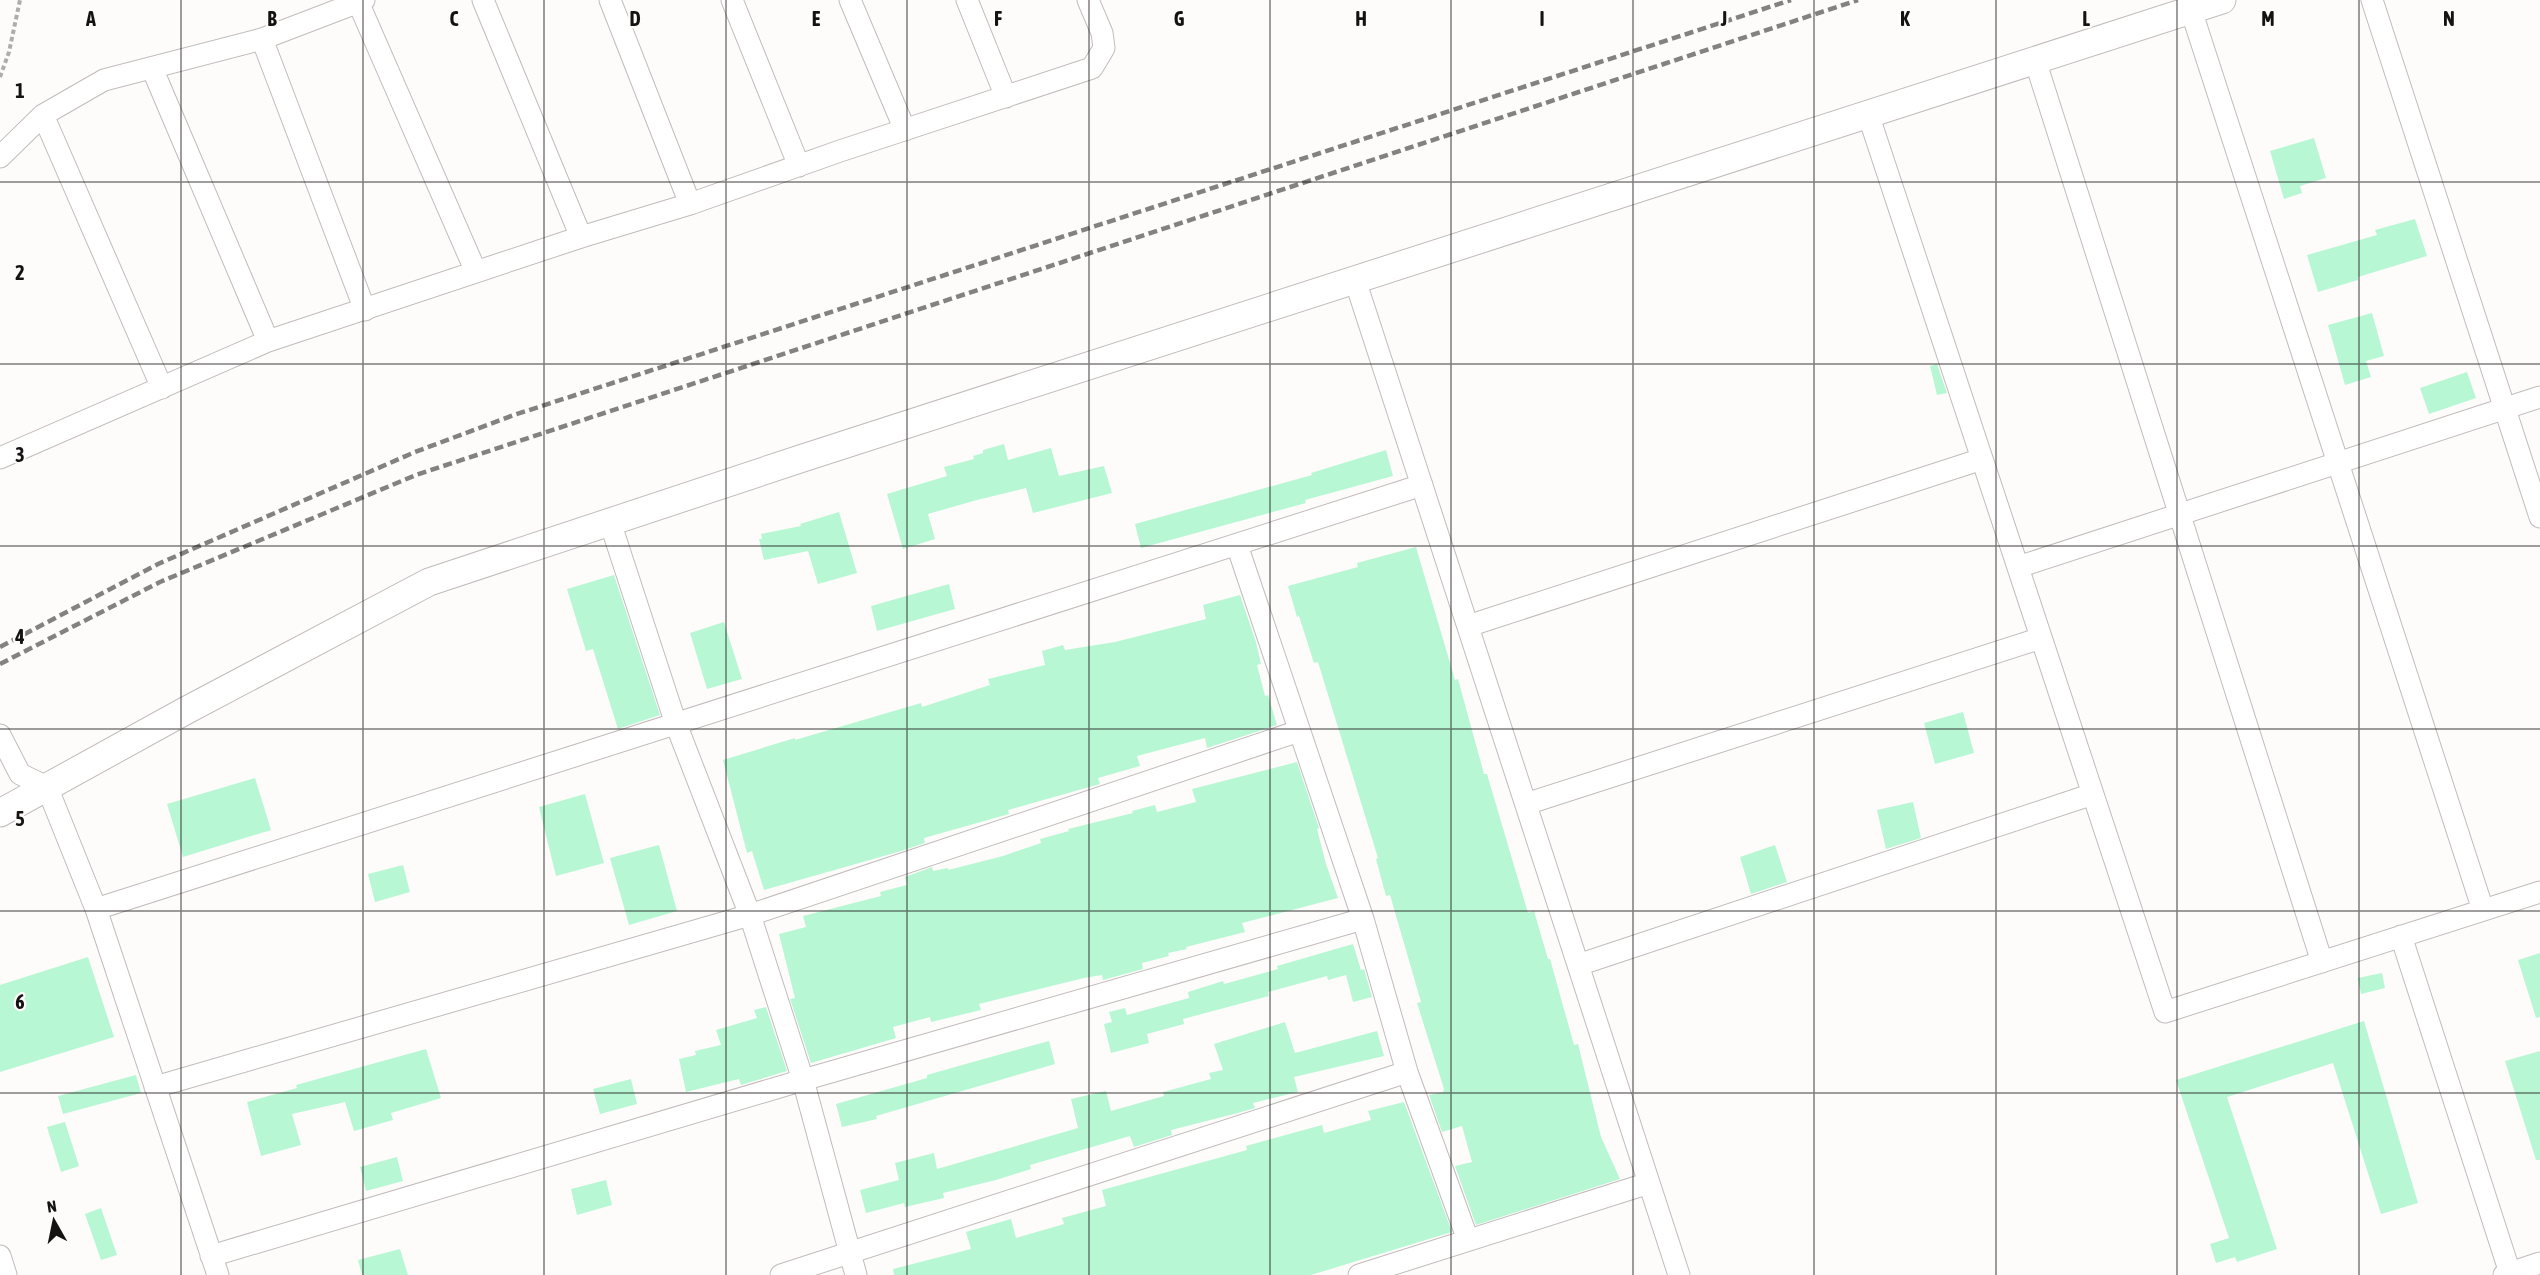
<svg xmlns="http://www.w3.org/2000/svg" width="2540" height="1275" font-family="'Asap Condensed',sans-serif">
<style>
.building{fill:#b7f7d4}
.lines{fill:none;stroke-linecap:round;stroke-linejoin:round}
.minor-casing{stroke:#c3bbbc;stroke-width:23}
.major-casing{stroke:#c3bbbc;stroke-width:29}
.path{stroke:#afacac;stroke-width:4;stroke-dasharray:4.5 3;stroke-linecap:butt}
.minor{stroke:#fff;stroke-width:21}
.major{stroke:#fff;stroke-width:27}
.rail{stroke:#848182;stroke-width:4.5;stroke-dasharray:9 4.5;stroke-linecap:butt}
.grid{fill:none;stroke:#151213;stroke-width:1.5;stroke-opacity:0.55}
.grid-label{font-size:20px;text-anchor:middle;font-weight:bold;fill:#151213;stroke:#fefbfb;stroke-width:4.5;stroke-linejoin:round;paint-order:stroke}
</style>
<rect width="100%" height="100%" fill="#fefbfb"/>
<path class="building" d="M2314,138L2326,178L2300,186L2302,193L2284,199L2270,151Z
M2415,219L2427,256L2358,277V280L2318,292L2307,255L2377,235L2375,230Z
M2372,313L2384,356L2366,361L2371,377L2345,385L2328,325Z
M1937,364L1947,393L1937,395L1930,366Z
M2467,372L2476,398L2429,414L2420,388Z
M1004,444L1008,460L1051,448L1059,476L1104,466L1112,493L1033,513L1026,488L977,500L928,514L935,539L903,549L887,494L947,476L944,467L974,459L973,456L983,453V450Z
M1386,450L1393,476L1305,500L1306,503L1141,548L1135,524L1312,475L1311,473Z
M839,512L857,573L818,584L808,551L764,560L759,539H762L761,534L801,526L800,524Z
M1416,547L1455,680L1458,679L1484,774H1487L1528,913L1534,911L1548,959H1550L1574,1045L1578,1044L1601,1137L1620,1179L1476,1225L1455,1166L1472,1162L1462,1126L1442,1132L1429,1095L1443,1092L1444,1089L1417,1003L1421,1002L1390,895L1386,896L1376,859L1378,858L1318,662L1314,663L1299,616L1297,617L1288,586L1358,567L1357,563Z
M614,575L660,715L618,729L593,649L586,651L567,589Z
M949,584L955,609L877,631L871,606Z
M1240,595L1256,642L1261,664L1257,665L1265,696L1268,695L1277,725L1207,748L1205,738L1137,756L1140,766L1098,778L1100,784L1008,810L1009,814L924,838L925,843L898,852L764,890L752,851L747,853L723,760L795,738V740L921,703L922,707L990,685L988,679L1045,665L1042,651L1063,645L1065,650L1115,642L1206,619L1203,605Z
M724,622L742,679L707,689L690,633Z
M1963,712L1974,753L1935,764L1924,723Z
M1297,762L1319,828L1317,829L1326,864L1338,898L1242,923L1245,932L1186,947L1187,949L1168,953L1169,956L1142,963L1143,969L1103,980L1102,975L1084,978L979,1004L981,1010L931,1022L930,1017L893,1027L896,1038L811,1063L790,999L795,998L779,934L806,927L803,916L881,896L880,892L907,885L905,877L932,867L933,871L948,868V870L1003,856L1041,843L1040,839L1069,831L1068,829L1133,813L1132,811L1155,805L1157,812L1196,802L1192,789Z
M255,778L271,830L183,857L167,804Z
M585,794L604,863L556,876L539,807Z
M1913,802L1921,838L1886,849L1877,810Z
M659,845L677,911L629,925L610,858Z
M1775,845L1787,882L1751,894L1740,857Z
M403,865L410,892L375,902L368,874Z
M1353,944L1361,970L1364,969L1372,997L1353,1002L1346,975L1328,980L1327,976L1268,992L1269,996L1183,1019L1184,1024L1147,1034L1149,1043L1111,1053L1104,1024L1112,1022L1109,1012L1125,1008L1127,1015L1189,998L1188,992L1223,981L1224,984L1278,969L1277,966Z
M2540,953V1017L2536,1018L2518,960Z
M88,957L114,1037L0,1072V985Z
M2382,973L2385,988L2361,994L2358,978Z
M766,1007L787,1071L741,1085L739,1079L686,1092L679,1059L696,1055L695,1051L721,1045L716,1030L757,1018L754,1010Z
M2364,1021L2418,1203L2381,1214L2333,1063L2227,1097L2277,1249L2237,1262L2235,1257L2216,1263L2210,1244L2229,1238L2176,1080Z
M1285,1022L1295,1053L1377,1031L1384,1056L1294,1077L1298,1092L1253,1103L1255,1108L1238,1113L1171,1130L1172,1135L1134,1147L1130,1136L1030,1165L1031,1169L996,1180L943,1193L944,1198L905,1207L904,1203L866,1213L860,1190L899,1180L895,1163L934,1153L937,1169L1078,1128L1071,1099L1106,1091L1111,1111L1164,1096L1163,1092L1211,1079L1209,1073L1223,1070L1214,1044Z
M1049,1041L1055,1064L876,1116L877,1119L842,1127L836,1104L927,1078V1075L962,1065Z
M426,1049L441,1098L391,1113L393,1120L354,1131L345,1102L292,1114L301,1145L261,1156L247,1102L297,1088L296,1085Z
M2540,1051V1160H2536L2505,1061Z
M136,1075L141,1093L63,1114L58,1096Z
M631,1079L637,1104L600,1114L593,1089Z
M1404,1102L1452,1232L1311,1275H894L893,1269L971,1249L966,1232L1011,1219L1016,1238L1064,1224L1062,1218L1106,1206L1102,1190L1247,1150L1246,1146L1322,1125L1324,1133L1371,1120L1368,1111Z
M65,1122L79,1166L61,1172L47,1127Z
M397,1157L403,1181L366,1191L360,1167Z
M606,1180L612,1205L577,1215L571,1189Z
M101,1208L117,1255L101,1260L85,1214Z
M400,1249L408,1275H362L358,1260Z"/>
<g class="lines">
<defs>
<path id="minor" d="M483,0L581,237
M610,0L690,204
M732,0L799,166
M850,0L905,130
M967,0L1006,97
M2372,0L2540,517
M358,2L476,272
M2191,10L2483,910
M262,39L365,310
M2035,60L2322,962
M152,68L268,341
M1868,114L2165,1012L2540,892
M43,115L162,388
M0,157L43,115L104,80L262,39L364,0
M1355,280L1679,1275
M0,458L268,341L581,237L690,204L840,151L1092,68L1104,48L1102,33L1088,0
M610,522L676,724L750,915L803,1080L856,1275
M1237,545L1363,919L1407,1072L1468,1240
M2018,567L2540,397
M1468,626L1982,459
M0,735L20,774L47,787L96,909L218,1275
M1526,804L2041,638
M96,909L1422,485
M2401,936L2510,1273
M1578,965L2093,794
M155,1087L750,915L1299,731
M0,1256L6,1275
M211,1256L803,1080L1363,919
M781,1275L1407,1072
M1359,1275L1649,1183
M2504,1275L2540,1263"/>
<path id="major" d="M0,813L185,711L429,582L803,458L2222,0"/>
</defs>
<use href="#minor" class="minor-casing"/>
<use href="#major" class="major-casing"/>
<path class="path" d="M0,77L9,52L20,0"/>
<use href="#minor" class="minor"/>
<use href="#major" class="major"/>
<path class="rail" d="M0,647L158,564L415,452L514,415L1791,0
M0,664L160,582L416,475L1858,0"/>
</g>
<path class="grid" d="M181,0V1275M363,0V1275M544,0V1275M726,0V1275M907,0V1275M1089,0V1275M1270,0V1275M1451,0V1275M1633,0V1275M1814,0V1275M1996,0V1275M2177,0V1275M2359,0V1275M0,182H2540M0,364H2540M0,546H2540M0,729H2540M0,911H2540M0,1093H2540"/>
<g class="grid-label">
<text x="91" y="26">A</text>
<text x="272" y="26">B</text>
<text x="454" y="26">C</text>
<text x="635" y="26">D</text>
<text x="816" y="26">E</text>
<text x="998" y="26">F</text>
<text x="1179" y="26">G</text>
<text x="1361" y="26">H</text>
<text x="1542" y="26">I</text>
<text x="1724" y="26">J</text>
<text x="1905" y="26">K</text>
<text x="2086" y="26">L</text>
<text x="2268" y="26">M</text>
<text x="2449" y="26">N</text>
<text x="20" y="98">1</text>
<text x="20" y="280">2</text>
<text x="20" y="462">3</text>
<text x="20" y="644">4</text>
<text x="20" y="826">5</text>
<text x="20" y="1009">6</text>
</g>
<g transform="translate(54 1221) rotate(351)" stroke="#fefbfb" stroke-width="4.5" paint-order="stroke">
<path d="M0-4.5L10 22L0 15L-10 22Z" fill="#151213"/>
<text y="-9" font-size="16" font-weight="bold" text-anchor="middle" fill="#151213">N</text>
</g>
</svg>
